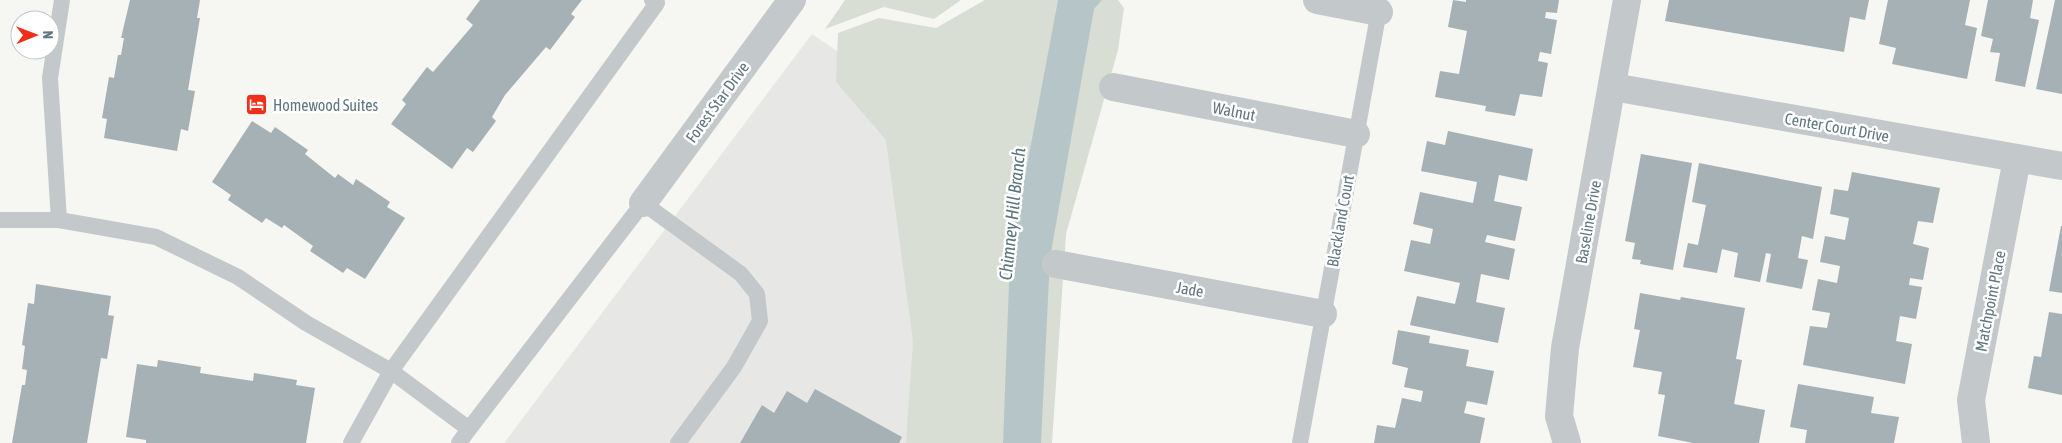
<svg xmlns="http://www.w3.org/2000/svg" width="2062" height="443" font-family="'Asap Condensed',sans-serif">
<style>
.built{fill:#e7e7e6}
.green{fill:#d8ded3}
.water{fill:#b6c6c8}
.building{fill:#a5b1b5}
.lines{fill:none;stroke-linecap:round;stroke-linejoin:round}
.lane{stroke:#c3c8ca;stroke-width:16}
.street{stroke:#c3c8ca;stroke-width:28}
.labels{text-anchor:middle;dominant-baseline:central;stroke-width:5;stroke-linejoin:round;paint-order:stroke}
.street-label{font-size:16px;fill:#5f767f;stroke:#fff}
.poi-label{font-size:16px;fill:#5f767f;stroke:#fff;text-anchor:start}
.water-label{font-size:18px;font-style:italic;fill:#5a767b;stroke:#fff}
</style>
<rect width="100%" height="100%" fill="#f6f6f2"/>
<path class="built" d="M812,34L957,132L964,443H504Z"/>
<path class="green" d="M845,0H961L934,19L884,7L825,29Z
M985,0H1118L1124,8L1118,50L1066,234L1052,443H906L913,341L886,140L836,82L838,33L879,18L936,28Z"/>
<path class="water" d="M1058,0H1102L1094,9L1050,258L1041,443H1003L1010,256Z"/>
<path class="building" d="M130,0H200L197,18H200L188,90L195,91L188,131L181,129L177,151L104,138L107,119L102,118L109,77L114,78L118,55H121L124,38H121Z
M480,0H582L571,14L575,17L550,50L546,47L505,95L492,117L496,121L473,152L467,148L452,169L391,124L406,104L402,100L427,67L433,72L473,25L466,19Z
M1453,0L1466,2V0H1559L1557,13L1546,12L1545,18L1557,20L1551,54L1540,52L1538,61L1548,63L1542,97L1520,94L1515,116L1485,111L1486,106L1435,97L1440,71L1459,74L1467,31L1448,27Z
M1669,0H1869L1865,20L1850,17L1844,52L1665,21Z
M1888,0H1970L1965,25L1977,28L1967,79L1892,64L1896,48L1879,44Z
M1988,0H2033L2030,18L2039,20L2025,87L1995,81L2000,53L1990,52L1993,39L1981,36Z
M2055,0H2062V94L2036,89Z
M252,121L271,133L275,127L308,150L305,154L335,178L338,174L353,185L356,179L390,202L387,207L405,218L365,279L347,268L343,273L310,251L313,246L284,225L282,228L266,218L262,223L228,200L231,195L212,182Z
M1448,131L1533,149L1527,181L1499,175L1494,201L1522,207L1515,241L1487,235L1485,242L1515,249L1509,280L1481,274L1476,302L1505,308L1498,343L1410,325L1417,296L1455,304L1460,283L1404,271L1411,240L1430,244L1433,229L1413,224L1420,192L1473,203L1477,182L1421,171L1427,141L1445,145Z
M1641,154L1692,163L1673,270L1640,264L1641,260L1632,259L1635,243L1625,241Z
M1699,163L1822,187L1813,239L1802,236L1798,258L1808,260L1802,289L1766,282L1771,254L1766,253L1760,282L1734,277L1738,253L1722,249L1717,273L1683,267L1688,243L1698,245L1706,205L1692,202Z
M1852,172L1940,188L1933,223L1918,221L1913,244L1929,248L1923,280L1910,278L1909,285L1922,287L1916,319L1900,316L1896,341L1912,344L1905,384L1803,365L1810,326L1827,328L1830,313L1812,310L1818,279L1837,283L1840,266L1820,262L1825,236L1845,240L1849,218L1830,214L1834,189L1848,191Z
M2061,226H2062V293L2049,291Z
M36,284L111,296L108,315L114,316L107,359L101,358L87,443H12L22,385H25L27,370L22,369L25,346L22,345L28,303L34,304Z
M1640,293L1680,300L1681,297L1745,308L1736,359L1742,360L1734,404L1765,410L1759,443H1693L1658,436L1665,395L1658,394L1662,372L1633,367L1640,330L1634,329Z
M2049,312L2062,314V395L2028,388L2034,356L2041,357Z
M1398,330L1430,336L1429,343L1469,350L1466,366L1494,371L1487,405L1467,401L1464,413L1485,418L1480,443H1374L1377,425L1395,428L1402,398L1421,402L1423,391L1404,387L1408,368L1392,364Z
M158,360L201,367L200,373L253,381L254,373L297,380L296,385L315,388L306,443H146V440L126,437L137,364L157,367Z
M1798,384L1874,397L1871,413L1899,417L1894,443H1805L1807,430L1790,427Z
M815,389L902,437L899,443H740L762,405L774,413L787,391L807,403Z"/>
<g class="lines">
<path class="lane" d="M0,220H59L50,78L62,0
M59,220L156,237L238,277L306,323L391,371L657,3L652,0
M469,429L643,203L741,274L757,294L760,321L734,367L678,443
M351,443L391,371L469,429L459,443
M1300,443L1380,5"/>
<path class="street" d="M1317,0L1379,12
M1113,87L1356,134
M1613,87L2062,166
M643,203L792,0
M1056,264L1323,314
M1567,443L1559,416L1565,348L1627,0
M1976,443L1971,400L2017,159"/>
</g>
<defs>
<symbol id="hotel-square" viewBox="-11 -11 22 22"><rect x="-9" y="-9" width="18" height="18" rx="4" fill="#ee2f1a" stroke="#fff"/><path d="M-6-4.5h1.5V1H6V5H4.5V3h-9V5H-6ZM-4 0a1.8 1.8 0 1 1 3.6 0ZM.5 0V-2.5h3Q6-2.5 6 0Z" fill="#fff"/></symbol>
</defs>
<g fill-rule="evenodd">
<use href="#hotel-square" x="244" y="92" width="25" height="25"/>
</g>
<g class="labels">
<g class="street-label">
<text transform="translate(717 102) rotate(-54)">Forest Star Drive</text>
<text transform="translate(1234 111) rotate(11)">Walnut</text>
<text transform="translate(1837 127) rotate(10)">Center Court Drive</text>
<text transform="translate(1340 221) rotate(-80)">Blackland Court</text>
<text transform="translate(1588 222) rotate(-80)">Baseline Drive</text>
<text transform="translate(1190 289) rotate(10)">Jade</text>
<text transform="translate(1990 301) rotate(-79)">Matchpoint Place</text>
</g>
<g class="poi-label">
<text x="273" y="105">Homewood Suites</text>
</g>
<g class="water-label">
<text transform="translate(1012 214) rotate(-84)">Chimney Hill Branch</text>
</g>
</g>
<g transform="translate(35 35) rotate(89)"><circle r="24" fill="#ffffff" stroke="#bfc8cc"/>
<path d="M0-4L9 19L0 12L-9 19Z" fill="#ee2f1a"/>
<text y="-8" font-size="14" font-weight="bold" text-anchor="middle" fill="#5f767f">N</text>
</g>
</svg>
